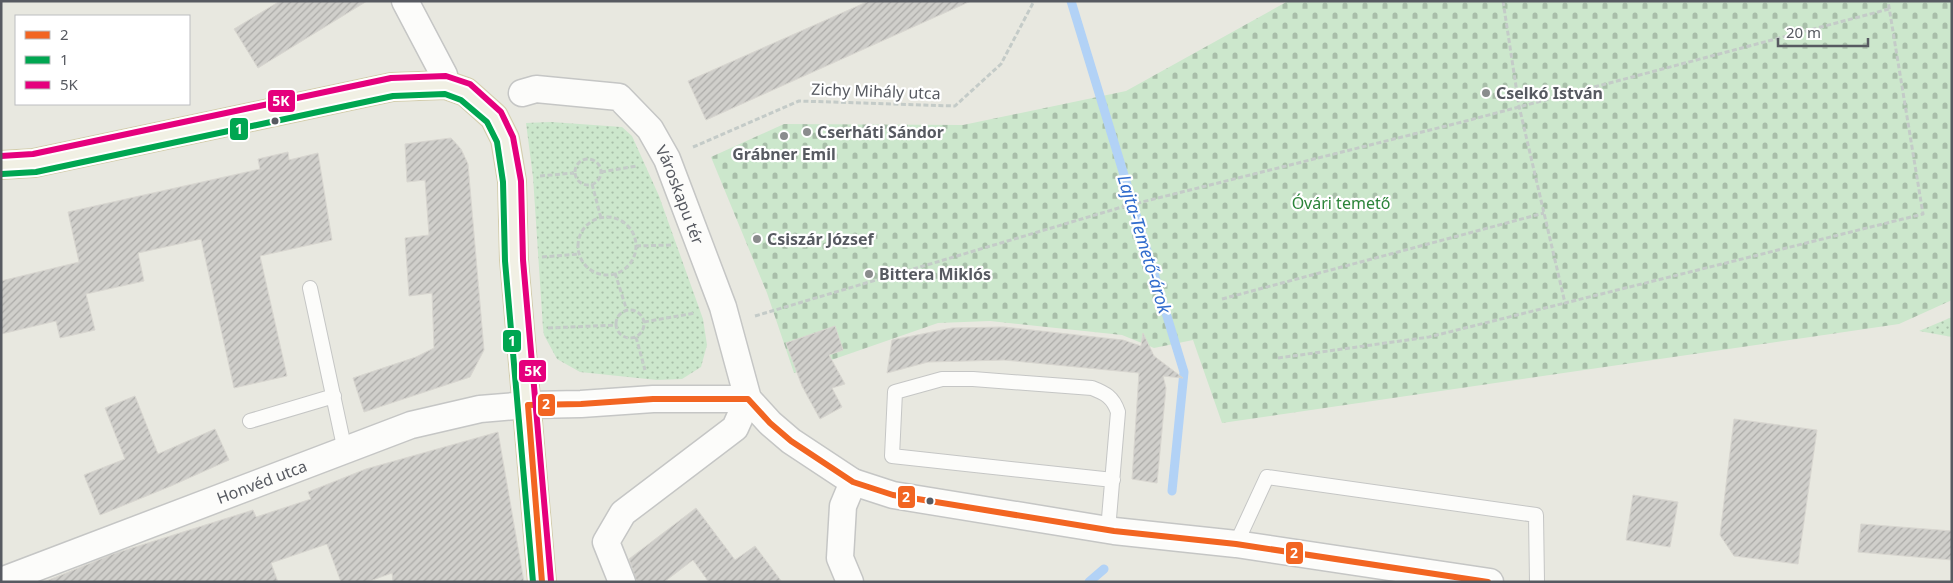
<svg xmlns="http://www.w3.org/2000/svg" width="1953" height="583" font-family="'Noto Sans',sans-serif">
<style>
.grass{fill:url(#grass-dots)}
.cemetery{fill:url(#cemetery-stones)}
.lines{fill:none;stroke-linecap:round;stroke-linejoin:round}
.stream{stroke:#b2d2f6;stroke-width:9}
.building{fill:url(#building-hatch);stroke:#d8d6d0}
.service-casing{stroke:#c5c6c5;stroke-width:16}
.minor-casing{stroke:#c5c6c5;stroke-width:29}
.primary-casing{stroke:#d3cdac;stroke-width:30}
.path{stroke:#c4cbc8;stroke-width:3;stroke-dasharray:5 2.5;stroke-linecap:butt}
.service{stroke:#fcfcfa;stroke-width:14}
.minor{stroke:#fcfcfa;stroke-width:26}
.primary{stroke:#f1f0e4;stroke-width:28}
.bus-1-casing{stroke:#fff;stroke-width:10}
.bus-2-casing{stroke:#fff;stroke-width:10}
.bus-3-casing{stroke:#fff;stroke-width:10}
.bus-1{stroke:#f26522;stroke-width:6}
.bus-2{stroke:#00a651;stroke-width:6}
.bus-3{stroke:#e5007d;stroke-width:6}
.poi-dot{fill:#8a8c8d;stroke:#fff;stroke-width:2}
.bus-dot{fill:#575a61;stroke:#fff;stroke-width:2}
.labels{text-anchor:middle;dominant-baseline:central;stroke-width:4.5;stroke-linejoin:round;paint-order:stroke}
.street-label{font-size:16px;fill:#575a61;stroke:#fff}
.poi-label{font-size:16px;font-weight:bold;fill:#575a61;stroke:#fff;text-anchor:start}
.park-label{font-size:16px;fill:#2b8439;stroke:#fff}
.water-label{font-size:18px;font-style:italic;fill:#326dcd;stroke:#fff}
.line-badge{stroke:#fff;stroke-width:2}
.badge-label{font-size:14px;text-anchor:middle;font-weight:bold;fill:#fff}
</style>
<defs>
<pattern id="grass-dots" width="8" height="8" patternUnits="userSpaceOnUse" patternTransform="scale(1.25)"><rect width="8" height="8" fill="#cce7cc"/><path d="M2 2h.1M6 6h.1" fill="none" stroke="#a8bea9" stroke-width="1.8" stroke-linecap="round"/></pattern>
<pattern id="cemetery-stones" width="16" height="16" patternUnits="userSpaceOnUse" patternTransform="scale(1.25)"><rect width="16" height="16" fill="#cce7cc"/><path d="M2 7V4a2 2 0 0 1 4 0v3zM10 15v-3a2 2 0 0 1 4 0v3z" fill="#a8bea9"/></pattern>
<pattern id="building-hatch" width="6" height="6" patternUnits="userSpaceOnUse" patternTransform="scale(1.25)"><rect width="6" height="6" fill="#d0cfcb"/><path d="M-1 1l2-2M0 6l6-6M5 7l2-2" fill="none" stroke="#acaba8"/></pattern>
</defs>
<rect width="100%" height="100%" fill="#e8e8e0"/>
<path class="grass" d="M551,122L622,127L632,136L659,196L703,319L707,345L701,367L682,379L657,380L580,372L557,359L544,335L543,328L533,177L526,123Z
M1952,317V337L1919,331Z"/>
<path class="cemetery" d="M1288,1H1952V300L1899,324L1222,423L1193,340L1154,348L1122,335L990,321L938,323L794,373L767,293L711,157L784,124L963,125L1126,91Z"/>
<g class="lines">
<path class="stream" d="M1071,1L1184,372L1172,491
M1089,582L1104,569"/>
</g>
<path class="building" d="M280,1H367L258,68L234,29Z
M869,1H971L706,120L688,81Z
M451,138L461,149L468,164L484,350L470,377L364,412L353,378L416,357L434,348L432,293L409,296L405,238L429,235L425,180L407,182L405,144Z
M288,152L289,160L318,153L332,240L260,256L287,376L234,388L201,239L138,253L144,281L86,294L95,330L60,338L56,321L1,334V281L79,262L68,212L260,169L258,159Z
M835,326L843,350L829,355L845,384L832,388L842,407L820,419L802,386L786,343Z
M1004,327L1123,340L1141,346L1143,333L1154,356L1183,378L1163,376L1166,388L1157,483L1132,479L1139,373L1004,360L928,362L887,373L892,340L952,328Z
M135,396L158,454L215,429L229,460L171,486L100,515L84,475L125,459L105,408Z
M1734,419L1817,430L1798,564L1734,556L1720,535Z
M498,432L524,582H393L392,573L367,582H341L327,544L271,563L278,582H44L113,554L253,510L256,517L311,499L308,492L366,469Z
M1633,495L1678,502L1670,547L1626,540Z
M696,508L735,560L755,546L782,582H707L708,581L693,560L664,582H637L629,559Z
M1861,524L1952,531V560L1858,552Z"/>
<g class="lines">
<defs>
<path id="service" d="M310,288L345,451
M250,421L334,396
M1108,530L1118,412C1113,397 1105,393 1092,388L973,379H942L895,392L892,456L1113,480
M1236,544L1267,477L1536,515L1537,582"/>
<g id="minor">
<path d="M405,1L444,75L446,85"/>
<path id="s1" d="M522,93L536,89L619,97L650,129L667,159L723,307L748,399L770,423L791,441L853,482L893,495L1114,531L1236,544L1490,582"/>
<path id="s2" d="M1,581L411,425L480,409L528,405L581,404L653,399H748"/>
<path d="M622,582L606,542L623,513L735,428L748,399"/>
<path d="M850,582L840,558L843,506L853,482"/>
</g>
<path id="primary" d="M1,165L34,163L392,87L446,85L466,92L494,117L505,139L512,181L514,260L542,582"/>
</defs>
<use href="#service" class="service-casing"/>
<use href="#minor" class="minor-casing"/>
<use href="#primary" class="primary-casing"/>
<path class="path" d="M1503,1L1519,106L1565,303L1923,214L1888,1
M693,147L799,101L955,106L1001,64L1034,1
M575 172a13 13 0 1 1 26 0a13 13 0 1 1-26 0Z
M601,172L637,166
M540,176L574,173
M592,184L601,218
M578 246a29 29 0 1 1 58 0a29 29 0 1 1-58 0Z
M636,246L671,245
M542,257L579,254
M615,273L627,311
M1222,299L1544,213
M616 324a14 14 0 1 1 28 0a14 14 0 1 1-28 0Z
M755,316L1122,207L1466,121L1889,9
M644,322L695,313
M548,328L617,325
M636,337L645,370
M1278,358L1429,337L1565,303"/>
<use href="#service" class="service"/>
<use href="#minor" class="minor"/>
<use href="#primary" class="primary"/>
<defs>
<path id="bus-1" d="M542,582L528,405L581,404L653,399H748L770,423L791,441L853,482L893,495L1114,531L1236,544L1488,582"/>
<path id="bus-2" d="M2,174L36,172L393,96L445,94L461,100L487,122L497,142L503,182L505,261L533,582"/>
<path id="bus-3" d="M1,156L33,154L391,78L446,76L470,84L501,112L513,137L521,181L523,260L551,581"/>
</defs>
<use href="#bus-1" class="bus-1-casing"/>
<use href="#bus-2" class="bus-2-casing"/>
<use href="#bus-3" class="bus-3-casing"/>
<use href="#bus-1" class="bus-1"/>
<use href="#bus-2" class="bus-2"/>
<use href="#bus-3" class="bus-3"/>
</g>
<g class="poi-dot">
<circle cx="1486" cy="93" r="5"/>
<circle cx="807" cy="132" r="5"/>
<circle cx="784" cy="136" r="5"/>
<circle cx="757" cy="239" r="5"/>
<circle cx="869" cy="274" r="5"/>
</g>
<g class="bus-dot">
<circle cx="275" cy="121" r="4.5"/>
<circle cx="930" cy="501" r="4.5"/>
</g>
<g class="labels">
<g class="street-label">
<text transform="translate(876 91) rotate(2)">Zichy Mihály utca</text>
<text stroke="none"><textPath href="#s1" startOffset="215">Városkapu tér</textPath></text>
<text stroke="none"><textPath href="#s2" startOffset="279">Honvéd utca</textPath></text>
</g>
<g class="poi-label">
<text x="1496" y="93">Cselkó István</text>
<text x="817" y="132">Cserháti Sándor</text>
<text x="784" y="154" text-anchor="middle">Grábner Emil</text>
<text x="767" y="239">Csiszár József</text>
<text x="879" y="274">Bittera Miklós</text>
</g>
<g class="park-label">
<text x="1341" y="203">Óvári temető</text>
</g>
<g class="water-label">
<text transform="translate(1145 244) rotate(73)">Lajta-Temető-árok</text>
</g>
</g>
<g class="line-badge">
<rect x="267" y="89" width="29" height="24" rx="5" fill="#e5007d"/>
<rect x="229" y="117" width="20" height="24" rx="5" fill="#00a651"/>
<rect x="502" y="329" width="20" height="24" rx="5" fill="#00a651"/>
<rect x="518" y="359" width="29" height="24" rx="5" fill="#e5007d"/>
<rect x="537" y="393" width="19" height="24" rx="5" fill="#f26522"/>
<rect x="897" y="485" width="19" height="24" rx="5" fill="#f26522"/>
<rect x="1285" y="541" width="19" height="24" rx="5" fill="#f26522"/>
</g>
<g class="badge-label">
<text x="281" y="106">5K</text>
<text x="239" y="134">1</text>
<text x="512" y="346">1</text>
<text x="533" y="376">5K</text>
<text x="546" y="409">2</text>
<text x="906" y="502">2</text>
<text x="1294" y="558">2</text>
</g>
<rect width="1953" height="583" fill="none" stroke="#575a61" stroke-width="5"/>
<rect x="15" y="15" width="175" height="90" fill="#ffffff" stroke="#bcbdc0"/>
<rect x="25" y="31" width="25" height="8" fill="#f26522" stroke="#bcbdc0"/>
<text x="60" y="40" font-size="15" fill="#575a61">2</text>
<rect x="25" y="56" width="25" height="8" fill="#00a651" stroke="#bcbdc0"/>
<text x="60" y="65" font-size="15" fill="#575a61">1</text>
<rect x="25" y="81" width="25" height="8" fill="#e5007d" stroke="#bcbdc0"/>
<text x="60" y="90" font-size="15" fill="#575a61">5K</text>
<path d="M1778 38v8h90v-8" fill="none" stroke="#575a61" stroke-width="2.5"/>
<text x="1786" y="38" font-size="15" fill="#575a61" stroke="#ffffff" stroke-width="4" paint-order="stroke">20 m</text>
</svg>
